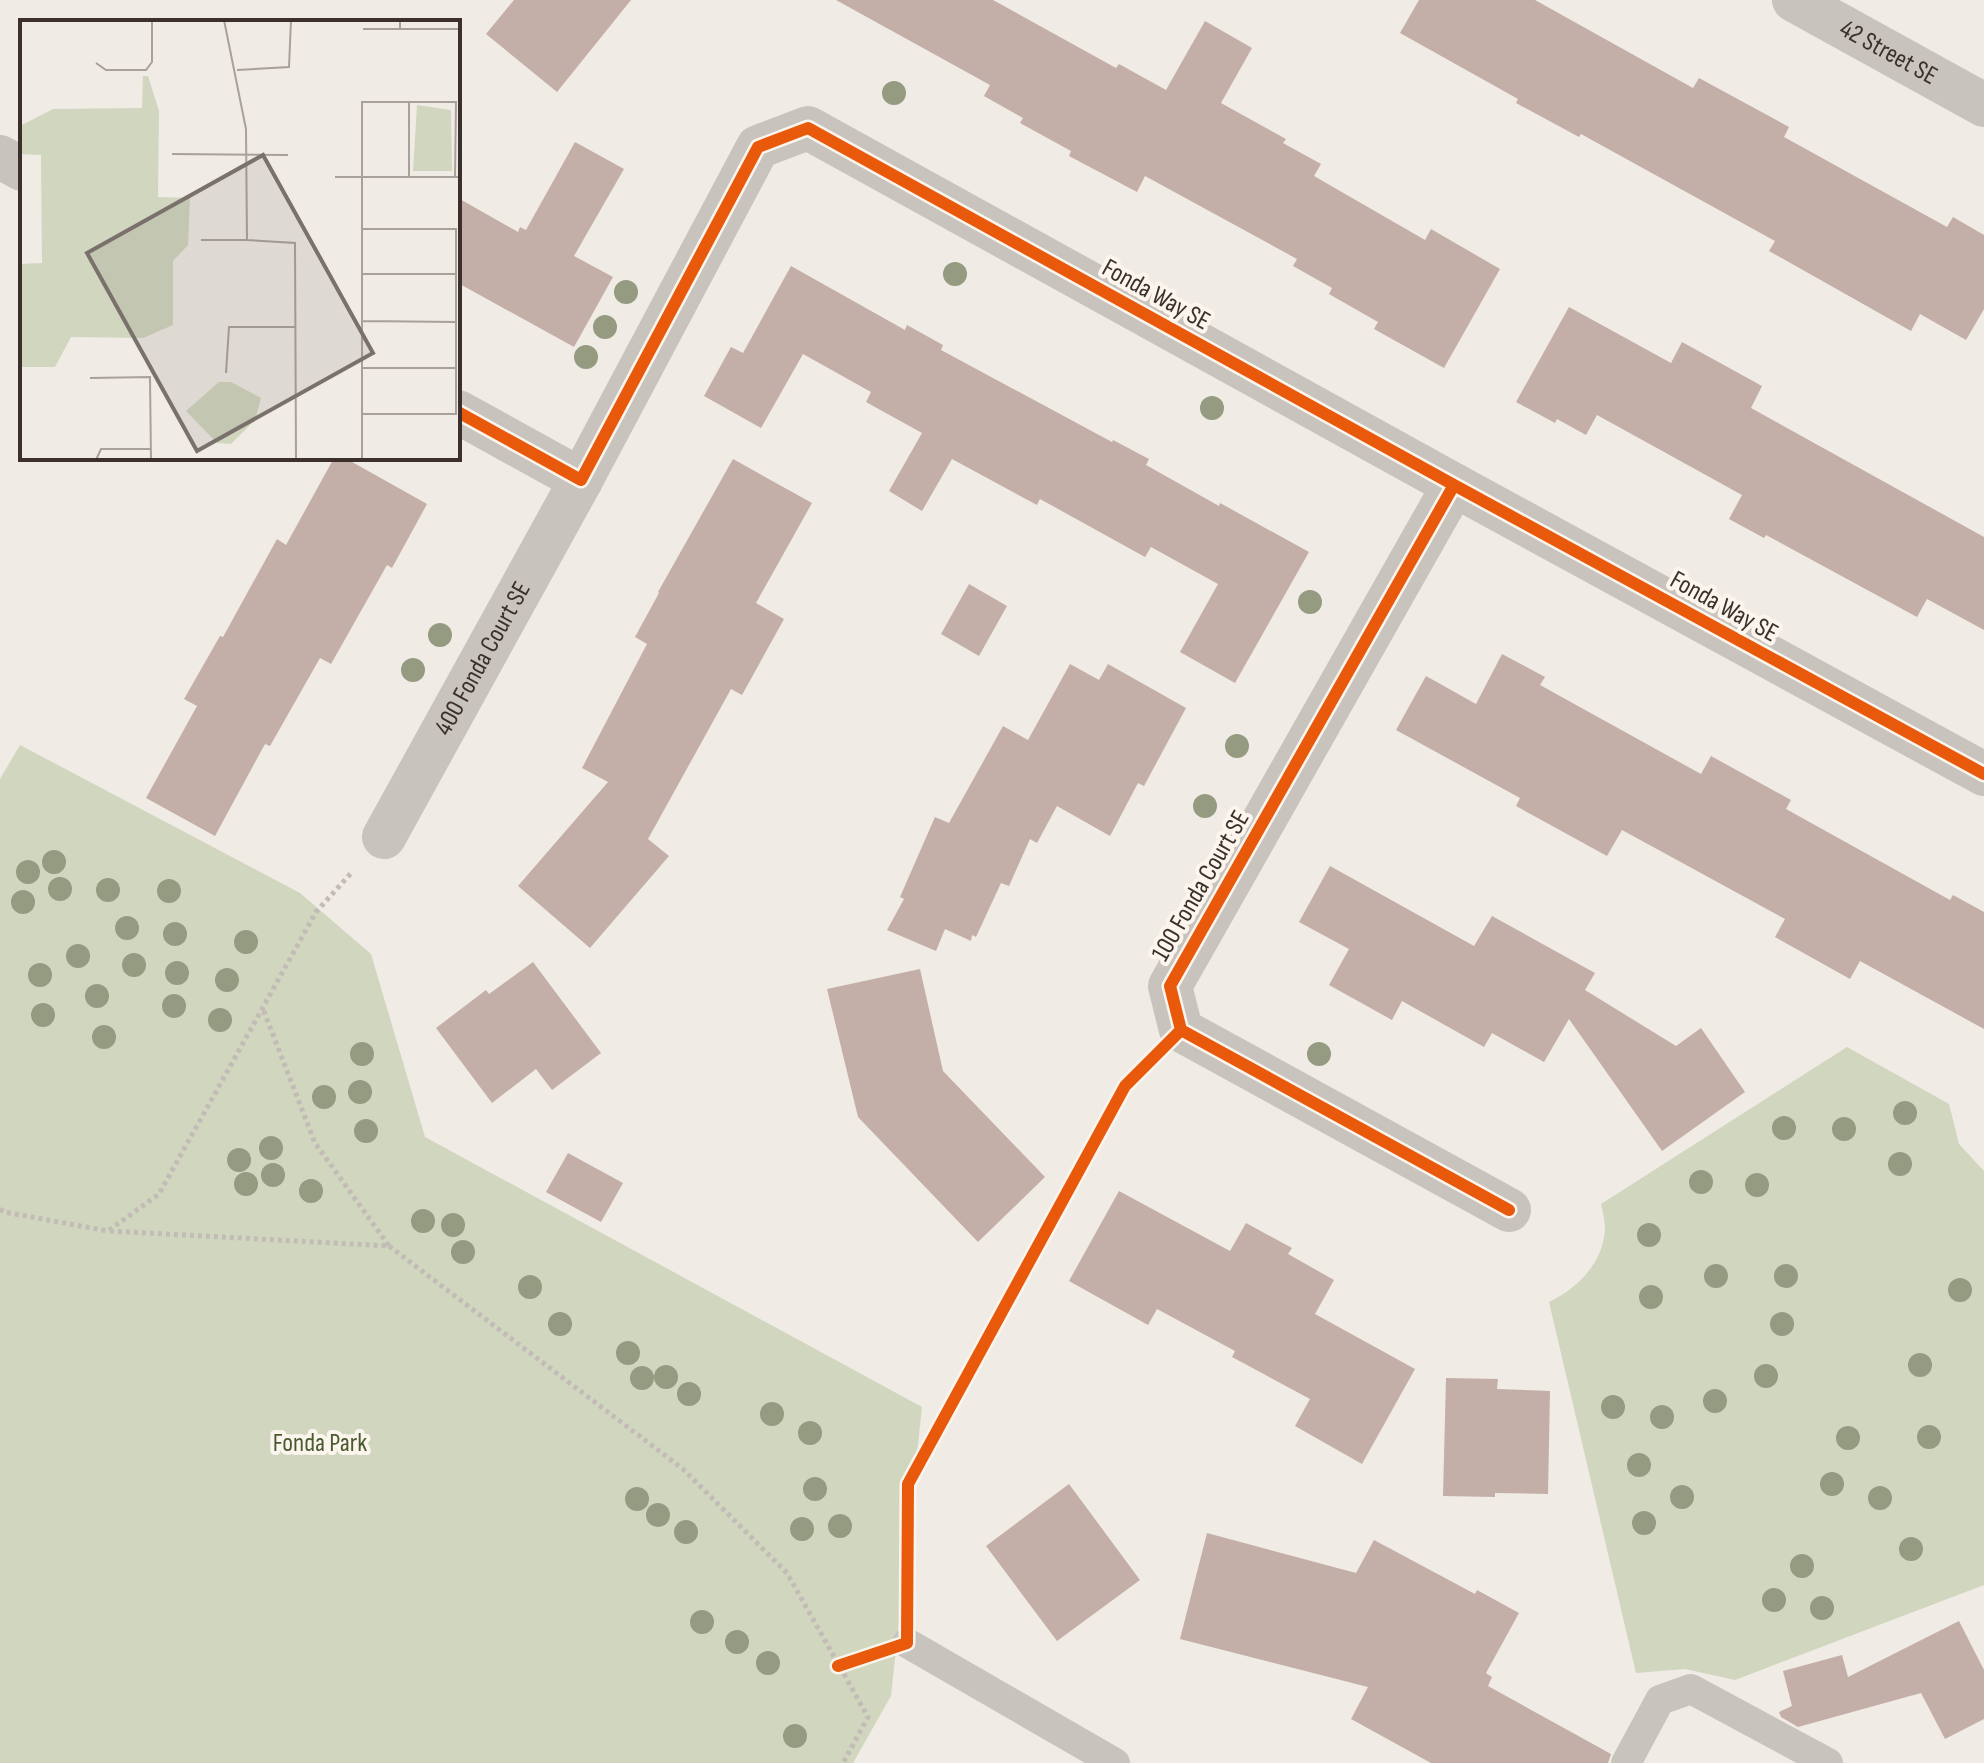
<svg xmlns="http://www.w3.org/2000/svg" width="1984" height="1763" font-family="'Sofia Sans Condensed',sans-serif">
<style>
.green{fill:#d1d6bf}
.building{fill:#c3afa7}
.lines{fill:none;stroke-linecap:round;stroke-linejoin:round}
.path{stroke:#c2bbb6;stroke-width:5;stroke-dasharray:4 4;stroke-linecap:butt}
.lane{stroke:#c9c3be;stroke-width:30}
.street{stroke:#c9c3be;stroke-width:44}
.cycleway-casing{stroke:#fbf5ee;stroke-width:17}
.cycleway{stroke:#e8590c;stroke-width:12}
.tree{fill:#959b80}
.labels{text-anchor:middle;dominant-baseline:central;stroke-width:8;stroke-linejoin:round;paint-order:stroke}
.street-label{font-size:26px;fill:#3b302b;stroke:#fbf5ee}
.park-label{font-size:26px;fill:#4a5a2e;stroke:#fbf5ee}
.inset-road{fill:none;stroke:#a8a09b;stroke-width:2}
.view{fill:#7a716c;fill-opacity:0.15;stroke:#7a716c;stroke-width:4}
.inset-edge{fill:none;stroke:#3b302b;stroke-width:4}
</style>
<rect width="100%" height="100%" fill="#f0ebe5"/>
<path class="green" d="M20,745L300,893L371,954L425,1137L922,1407L891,1696L853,1763H0V779Z
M1847,1047L1949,1104L1959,1144L1984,1171V1585L1735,1680L1685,1669L1636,1673L1549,1302C1578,1288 1603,1263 1605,1229C1605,1221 1603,1212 1601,1204Z"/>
<path class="building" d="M514,0H631L557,92L486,34Z
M836,0H993L1116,68L1119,64L1166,90L1205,21L1252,48L1221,103L1286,139L1283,143L1321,164L1314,176L1425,240L1431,229L1500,269L1444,368L1374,329L1378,322L1329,294L1332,288L1293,266L1297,259L1145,176L1137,192L1069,156L1071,151L1020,123L1023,118L984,96L990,85Z
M1419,0H1535L1693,88L1699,78L1789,127L1784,137L1947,227L1953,217L1984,235V309L1966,340L1920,314L1911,331L1769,251L1775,241L1581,134L1579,137L1516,103L1518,99L1400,33Z
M575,142L624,169L574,256L613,277L574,347L458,283V198L518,232L520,227L526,230Z
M791,266L905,330L907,325L943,345L941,350L1112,442L1113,440L1149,459L1146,465L1219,506L1220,503L1309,552L1235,683L1180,652L1218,584L1151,547L1145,557L1040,499L1037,505L952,459L922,511L889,491L922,433L866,402L871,392L803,354L761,428L704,396L731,347L743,353Z
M1569,307L1671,363L1682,342L1762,386L1751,408L1984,537V630L1927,599L1917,617L1766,535L1764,538L1729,519L1742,495L1597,415L1586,435L1557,419L1555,423L1516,402Z
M334,458H345L427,504L392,568L387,565L331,664L320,658L270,746L265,744L215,836L146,798L197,706L184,699L220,636L223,637L277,539L286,545Z
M733,459L812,503L756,603L784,619L742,695L731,689L648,839L669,856L590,948L518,886L608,782L582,768L647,644L635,637L659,593L658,592Z
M969,584L1007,606L979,656L941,634Z
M1502,654L1545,677L1540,685L1701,774L1711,756L1791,800L1786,809L1950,900L1953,895L1984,912V1029L1860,961L1850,979L1775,937L1785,919L1622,830L1607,856L1516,806L1520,798L1396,730L1426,676L1476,704Z
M1070,664L1099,680L1108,664L1186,708L1144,786L1138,783L1110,836L1057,806L1037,843L1030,839L1009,886L1001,883L976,937L972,935L971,941L945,929L936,951L887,930L904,899L900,897L935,817L949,823L1003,726L1028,740Z
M1330,866L1474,946L1492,916L1595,973L1585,990L1676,1046L1701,1028L1745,1092L1662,1151L1569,1019L1544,1062L1492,1033L1484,1047L1402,1001L1392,1020L1329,985L1349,949L1299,922Z
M533,962L601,1053L552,1090L536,1069L492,1103L436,1028L486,990L489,994Z
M920,969L943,1071L1045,1177L978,1242L858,1117L827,989Z
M568,1153L623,1183L601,1222L546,1192Z
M1119,1191L1230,1251L1246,1223L1292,1248L1288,1254L1334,1280L1315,1314L1415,1369L1362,1464L1295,1426L1310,1399L1232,1357L1235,1351L1157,1309L1148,1325L1069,1281Z
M1446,1378L1498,1379L1497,1389L1550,1391L1548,1494L1495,1493V1497L1443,1496Z
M1069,1484L1140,1580L1057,1641L986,1546Z
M1207,1533L1356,1573L1374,1540L1475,1594L1477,1590L1519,1613L1486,1673L1492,1677L1488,1686L1611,1754L1608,1763H1431L1351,1719L1368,1687L1180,1639Z
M1959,1621L1984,1670V1719L1945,1739L1921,1693L1798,1727L1781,1717L1779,1712L1792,1706L1783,1671L1842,1655L1848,1677Z"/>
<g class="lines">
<path class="path" d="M0,1209L4,1212L108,1231L159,1194L316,912L353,871
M110,1231L389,1246L315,1143L263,1009
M389,1246L683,1469L787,1573L868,1717L843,1763
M907,1602L908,1484L1125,1086L1147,1064
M838,1666L868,1656"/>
<path class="lane" d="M907,1643L1115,1763
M1626,1763L1660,1700L1691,1689L1828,1763"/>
<g class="street">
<path id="s1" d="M1794,0L1984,105"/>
<path d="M0,157L22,169"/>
<path d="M458,412L581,480L758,147L808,128L1454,485L1984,774"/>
<path d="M1454,485L1170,986L1181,1030L1509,1210"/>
<path id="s2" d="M384,837L581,480"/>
</g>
<defs>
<path id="cycleway" d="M458,412L581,480L758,147L808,128L1454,485L1984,774
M1454,485L1170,986L1181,1030L1509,1210
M838,1666L907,1643L908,1484L1125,1086L1181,1030"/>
</defs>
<use href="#cycleway" class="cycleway-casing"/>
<use href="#cycleway" class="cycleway"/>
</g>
<g class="tree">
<circle cx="894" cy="93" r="12"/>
<circle cx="955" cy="274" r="12"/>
<circle cx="626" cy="292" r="12"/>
<circle cx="605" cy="327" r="12"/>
<circle cx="586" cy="357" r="12"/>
<circle cx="1212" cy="408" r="12"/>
<circle cx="1310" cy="602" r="12"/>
<circle cx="440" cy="635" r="12"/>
<circle cx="413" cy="670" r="12"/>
<circle cx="1237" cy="746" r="12"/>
<circle cx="1205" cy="806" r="12"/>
<circle cx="54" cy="862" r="12"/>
<circle cx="28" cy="872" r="12"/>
<circle cx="60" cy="889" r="12"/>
<circle cx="108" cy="890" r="12"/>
<circle cx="169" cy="891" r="12"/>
<circle cx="23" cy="902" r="12"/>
<circle cx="127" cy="928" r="12"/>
<circle cx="175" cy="934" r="12"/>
<circle cx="246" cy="942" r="12"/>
<circle cx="78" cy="956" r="12"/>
<circle cx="134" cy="965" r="12"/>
<circle cx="177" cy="973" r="12"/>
<circle cx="40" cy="975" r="12"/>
<circle cx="227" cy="980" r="12"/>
<circle cx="97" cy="996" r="12"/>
<circle cx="174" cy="1006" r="12"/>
<circle cx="43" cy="1015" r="12"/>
<circle cx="220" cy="1020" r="12"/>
<circle cx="104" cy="1037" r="12"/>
<circle cx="362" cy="1054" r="12"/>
<circle cx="1319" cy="1054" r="12"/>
<circle cx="360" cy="1092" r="12"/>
<circle cx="324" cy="1097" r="12"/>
<circle cx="1905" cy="1113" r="12"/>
<circle cx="1784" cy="1128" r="12"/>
<circle cx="1844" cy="1129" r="12"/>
<circle cx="366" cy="1131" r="12"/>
<circle cx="271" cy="1148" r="12"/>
<circle cx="239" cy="1160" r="12"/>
<circle cx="1900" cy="1164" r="12"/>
<circle cx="273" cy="1175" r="12"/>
<circle cx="1701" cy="1182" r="12"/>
<circle cx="246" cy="1184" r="12"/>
<circle cx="1757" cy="1185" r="12"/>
<circle cx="311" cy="1191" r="12"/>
<circle cx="423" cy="1221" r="12"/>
<circle cx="453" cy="1225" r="12"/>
<circle cx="1649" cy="1235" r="12"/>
<circle cx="463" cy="1252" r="12"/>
<circle cx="1716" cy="1276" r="12"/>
<circle cx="1786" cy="1276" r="12"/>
<circle cx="530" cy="1287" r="12"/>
<circle cx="1960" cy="1290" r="12"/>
<circle cx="1651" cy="1297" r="12"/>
<circle cx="560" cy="1324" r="12"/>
<circle cx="1782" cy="1324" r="12"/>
<circle cx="628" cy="1353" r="12"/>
<circle cx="1920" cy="1365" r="12"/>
<circle cx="1766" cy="1376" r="12"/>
<circle cx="666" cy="1377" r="12"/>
<circle cx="642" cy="1378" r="12"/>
<circle cx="689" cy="1394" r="12"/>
<circle cx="1715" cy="1401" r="12"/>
<circle cx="1613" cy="1407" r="12"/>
<circle cx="772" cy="1414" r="12"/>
<circle cx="1662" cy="1417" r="12"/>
<circle cx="810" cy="1433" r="12"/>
<circle cx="1929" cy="1437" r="12"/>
<circle cx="1848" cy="1438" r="12"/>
<circle cx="1639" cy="1465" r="12"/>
<circle cx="1832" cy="1484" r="12"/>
<circle cx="815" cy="1489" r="12"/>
<circle cx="1682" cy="1497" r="12"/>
<circle cx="1880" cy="1498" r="12"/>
<circle cx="637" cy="1499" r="12"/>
<circle cx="658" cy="1515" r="12"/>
<circle cx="1644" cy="1523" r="12"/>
<circle cx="840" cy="1526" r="12"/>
<circle cx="802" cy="1529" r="12"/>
<circle cx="686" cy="1532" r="12"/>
<circle cx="1911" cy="1549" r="12"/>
<circle cx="1802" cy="1566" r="12"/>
<circle cx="1774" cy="1600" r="12"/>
<circle cx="1822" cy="1608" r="12"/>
<circle cx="702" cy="1622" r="12"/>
<circle cx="737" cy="1642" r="12"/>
<circle cx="768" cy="1663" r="12"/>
<circle cx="795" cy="1736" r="12"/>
</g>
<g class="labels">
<g class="street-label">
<text stroke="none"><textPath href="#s1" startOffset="108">42 Street SE</textPath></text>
<text transform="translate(1156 295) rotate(29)">Fonda Way SE</text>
<text transform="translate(1724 607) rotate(29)">Fonda Way SE</text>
<text stroke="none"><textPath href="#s2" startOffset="204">400 Fonda Court SE</textPath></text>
<text transform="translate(1201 886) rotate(-60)">100 Fonda Court SE</text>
</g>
<g class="park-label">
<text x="320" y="1443">Fonda Park</text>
</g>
</g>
<g transform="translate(20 20)">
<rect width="440" height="440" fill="#f0ebe5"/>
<path d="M123,56H128L139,91L138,177L170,178L168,225L153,241V305L123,318L51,317L35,347H0V244L22,243L21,135L0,134V106L33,89L122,88ZM397,85L431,90L432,151H393ZM199,362H211L241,378L235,400L211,424L197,423L166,391Z" fill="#d1d6bf"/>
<path class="inset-road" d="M204,0L226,109L227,220L275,223L276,440M380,0V9H440M343,9H380M76,43L86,50H126L132,42V0M217,50L269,47L271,0M152,134L268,135M315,157H440M389,157V81M181,220H227M342,254H436M342,301L436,302M342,348H436M206,353L209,307H275M70,358L130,357L131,440M342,394H436V209H342M76,440L81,429H131M342,440V82H436L435,157"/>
<path class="view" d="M243,135L353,333L177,431L67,233Z"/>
<rect width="440" height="440" class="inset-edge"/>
</g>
</svg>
